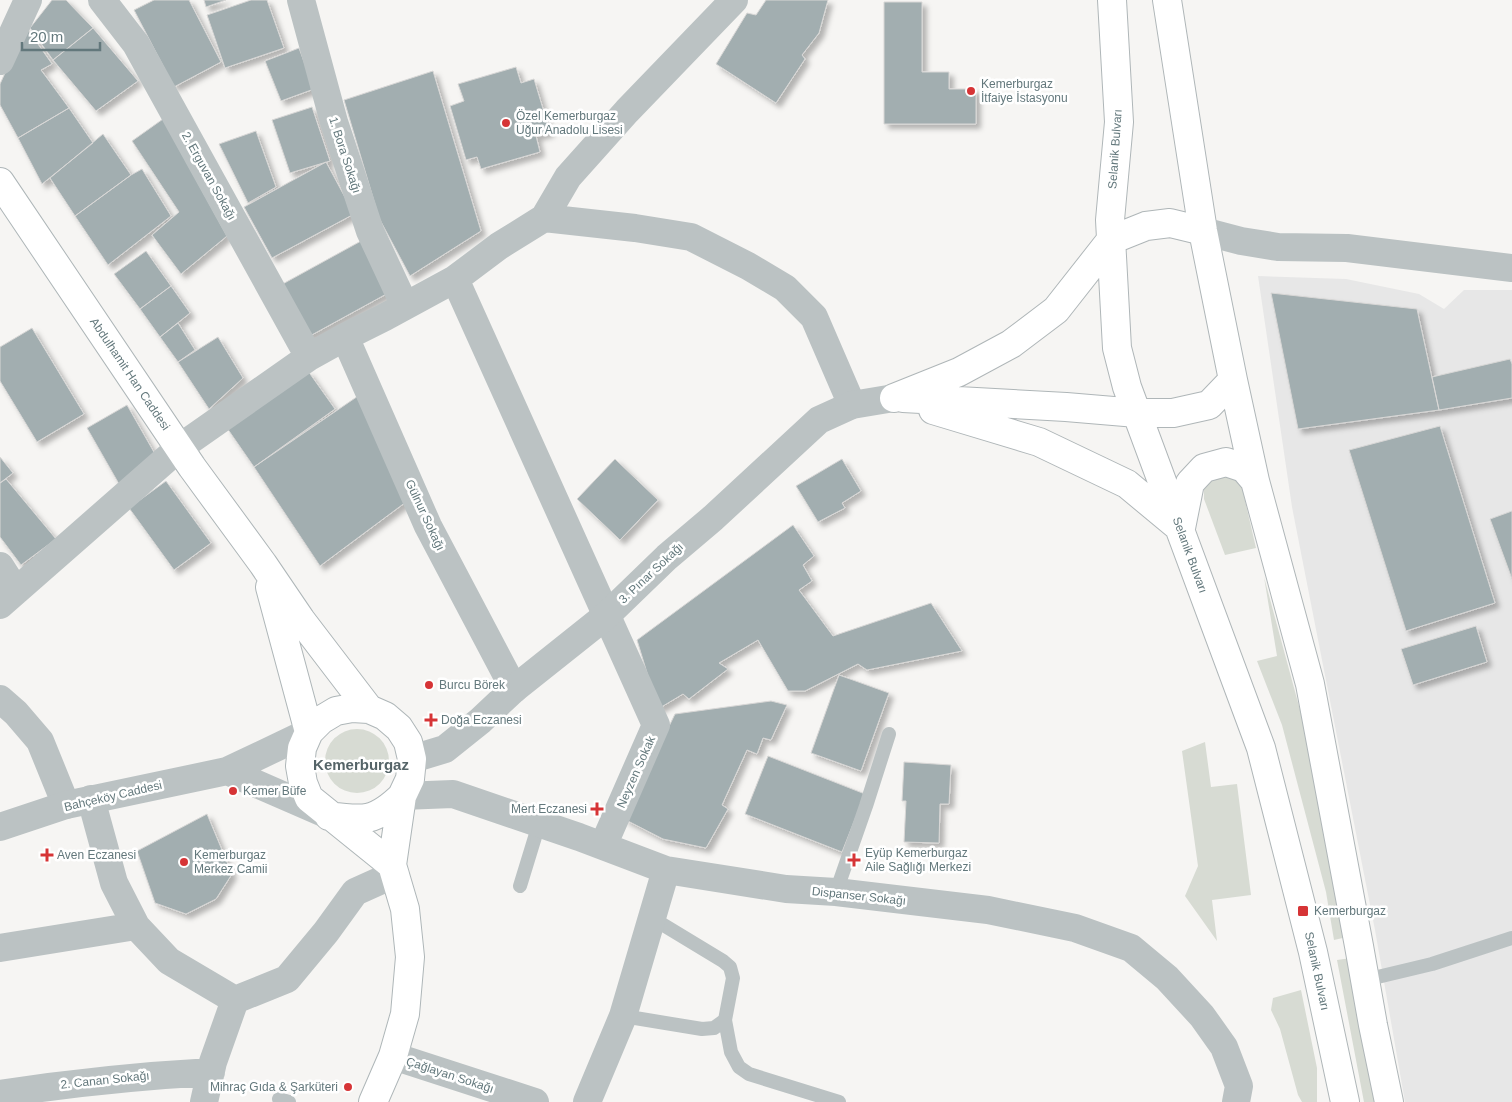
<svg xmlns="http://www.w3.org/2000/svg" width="1512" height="1102" font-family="Helvetica,sans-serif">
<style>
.built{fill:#e7e7e7}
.green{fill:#d7dbd3}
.building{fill:#a2aeb0;stroke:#d8d7d6;filter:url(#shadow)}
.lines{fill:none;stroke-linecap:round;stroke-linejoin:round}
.secondary-casing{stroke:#aeb6b8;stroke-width:30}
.primary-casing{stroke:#afb6b8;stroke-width:30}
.service{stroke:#bbc2c3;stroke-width:14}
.minor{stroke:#bbc2c3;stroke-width:28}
.tertiary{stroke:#bbc2c3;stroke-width:28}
.secondary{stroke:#fff;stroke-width:28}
.primary{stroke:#fff;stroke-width:28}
.poi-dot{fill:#d63436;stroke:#fff;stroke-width:2}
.labels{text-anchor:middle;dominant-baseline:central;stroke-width:5;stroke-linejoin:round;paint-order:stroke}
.poi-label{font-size:12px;fill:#63787c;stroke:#fff;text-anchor:start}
.street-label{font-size:12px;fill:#63787c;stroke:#fff}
.quarter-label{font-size:15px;font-weight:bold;fill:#556468;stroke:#fff}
</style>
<defs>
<filter id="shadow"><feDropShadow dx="4.5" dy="4.5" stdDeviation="2.5" flood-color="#0004"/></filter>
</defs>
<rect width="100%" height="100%" fill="#f6f5f3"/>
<path class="built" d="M1258,276L1346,279L1419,294L1444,309L1464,290H1512V1102H1405L1375,930L1292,507Z"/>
<path class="green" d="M1215,476L1230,477L1241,483L1256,548L1225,555L1204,499V483Z
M1264,577L1303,721L1347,937L1334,940L1326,892L1282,725L1257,661L1277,656Z
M325 761a32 32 0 1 1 64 0a32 32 0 1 1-64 0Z
M1205,742L1211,787L1237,784L1251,895L1212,900L1217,941L1185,896L1198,866L1182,751Z
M1351,958L1378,1102H1364L1337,960Z
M1301,990L1317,1068V1102H1302L1298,1095L1280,1029L1271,1010L1273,998Z"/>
<path class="building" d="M52,0H66L93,28L53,60L30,28Z
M154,0H189L221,62L174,87L134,10Z
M204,0H226L206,7Z
M251,0H267L284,48L225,68L207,15Z
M766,0H828L819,33L802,55L805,59L776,103L716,64L747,13L756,15Z
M884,2H922V72H949V89H976V124H884Z
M26,27L52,64L41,70L69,108L18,138L0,105V84Z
M93,28L138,81L96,111L53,60Z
M299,48L314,89L281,101L265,61Z
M516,67L521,83L534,79L550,132L536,136L540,152L481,169L477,157L466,160L450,106L464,101L458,84Z
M433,71L481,231L410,276L379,218L344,100Z
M312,107L330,161L290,173L272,120Z
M69,108L93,143L42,184L18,138Z
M163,119L227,236L181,274L152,235L179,212L132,141Z
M256,131L276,187L248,203L219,144Z
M103,134L131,175L75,216L50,178Z
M326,162L354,214L272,258L244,207Z
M142,169L171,216L108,265L75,216L131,175Z
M361,241L390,292L308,337L279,286Z
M146,251L171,286L140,309L114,274Z
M171,286L190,313L160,337L140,309Z
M1271,293L1417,309L1439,410L1298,429Z
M178,323L195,350L178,362L160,337Z
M32,328L84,414L37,442L0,381V347Z
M218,337L243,378L209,409L178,362Z
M1510,359L1512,364V398L1439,410L1432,377Z
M308,371L335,409L254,467L227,428Z
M361,394L410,499L320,566L254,467Z
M127,405L159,461L119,484L87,428Z
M1440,426L1495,603L1406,631L1349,450Z
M0,457L13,473L0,483Z
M615,459L658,500L620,540L577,499Z
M842,459L861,491L842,503L845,508L818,522L796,486Z
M6,479L56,539L21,565L0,537V483Z
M166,481L211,543L174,570L129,508Z
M1512,511V579L1490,519Z
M793,525L814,556L803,565L812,581L799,590L833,636L931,603L962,651L867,670L858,664L805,691H788L758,640L719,663L728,669L689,699L683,694L658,709L637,640Z
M1476,626L1487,662L1413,685L1401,649Z
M839,675L889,693L861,771L811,753Z
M771,701L787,705L771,740L763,738L757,754L747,750L722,805L728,809L706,848L663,839L624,819L675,714Z
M768,756L865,794L842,852L745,814Z
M904,762L951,765L949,804H940L939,843L904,842L906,801H902Z
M207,814L232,874L216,899L186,914L155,903L137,851Z"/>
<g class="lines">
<defs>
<path id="secondary" d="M0,182L192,467L263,564L301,620L369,709
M270,587L309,732
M329,816C364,821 375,822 402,796
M373,1102L393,1056L405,1014L410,957L405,909L392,865L402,796L410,779L412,759L408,742L399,728L385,716L369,709L352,708L336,711L321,720L309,732L302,748L300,766L303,783L309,798L392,865"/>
<path id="primary" d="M1112,0L1119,122L1110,220L1117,348L1127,387L1261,748L1313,952L1345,1102
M1167,0L1203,231L1233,380L1255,481L1310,684L1359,946L1373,1025L1389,1102
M894,398L959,372L1011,344L1056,310L1111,240L1146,226L1170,223L1203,231
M903,398L1066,407L1137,413H1173L1209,405L1233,380
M933,410L1039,442L1127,484L1180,528
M1181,528L1190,483L1204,468L1226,462L1244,468L1255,481"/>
</defs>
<use href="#secondary" class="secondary-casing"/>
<use href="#primary" class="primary-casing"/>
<path class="service" d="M520,886L539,824
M836,892L866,806L889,734
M1365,980L1432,964L1512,938
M623,1016L702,1029L714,1028L725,1020L733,978L730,967L723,961L652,918
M725,1020L731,1052L739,1067L749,1074L839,1102
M279,1099L289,1102"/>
<path class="minor" d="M102,0L136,44L309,357
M301,0L334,122L370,231L405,306
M0,61L28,0
M544,218L568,177L627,111L734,0
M1203,231L1241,241L1278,247L1347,248L1512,268
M455,279L656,725L603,846
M345,337L428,526L514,689
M0,566L16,591
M0,605L179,448L309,357L345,337L385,317L455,279L499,246L544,218L635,228L691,237L748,266L785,288L814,317L852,405
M0,699L16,713L40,741L66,805
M402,796L453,794L579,837L666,870L786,889L836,892L988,910L1075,928L1131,948L1167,978L1202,1016L1224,1047L1239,1086L1236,1102
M91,799L114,883L136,926L169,961L235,1000
M0,948L136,926
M393,1056L535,1102
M0,1094C71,1083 139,1076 211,1072
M204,1102L213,1062L235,1000L287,979L326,932L355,892L395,874
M587,1102L623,1016L666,870"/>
<path class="tertiary" d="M412,759L445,749L480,721L514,689L607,615L667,557L713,518L819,420L852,405L894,398
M227,771L328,815
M0,827L66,805L227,771L309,732"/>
<use href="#secondary" class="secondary"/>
<use href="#primary" class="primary"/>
</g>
<g class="poi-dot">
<circle cx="971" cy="91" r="5"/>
<circle cx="506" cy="123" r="5"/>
<circle cx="429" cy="685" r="5"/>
<path d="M428.5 712.5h5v5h5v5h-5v5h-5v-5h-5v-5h5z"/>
<circle cx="233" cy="791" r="5"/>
<path d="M594.5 801.5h5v5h5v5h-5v5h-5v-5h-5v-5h5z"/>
<path d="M44.5 847.5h5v5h5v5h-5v5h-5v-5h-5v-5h5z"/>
<path d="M851.5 852.5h5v5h5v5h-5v5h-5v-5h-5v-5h5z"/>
<circle cx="184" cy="862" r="5"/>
<rect x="1297" y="905" width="12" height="12" rx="2.5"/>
<circle cx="348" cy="1087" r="5"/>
</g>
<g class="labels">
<g class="poi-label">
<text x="981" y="84">Kemerburgaz<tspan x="981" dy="14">İtfaiye İstasyonu</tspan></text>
<text x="516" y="116">Özel Kemerburgaz<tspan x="516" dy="14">Uğur Anadolu Lisesi</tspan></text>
<text x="439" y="685">Burcu Börek</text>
<text x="441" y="720">Doğa Eczanesi</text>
<text x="243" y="791">Kemer Büfe</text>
<text x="587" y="809" text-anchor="end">Mert Eczanesi</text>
<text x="865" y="853">Eyüp Kemerburgaz<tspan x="865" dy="14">Aile Sağlığı Merkezi</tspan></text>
<text x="57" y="855">Aven Eczanesi</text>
<text x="194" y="855">Kemerburgaz<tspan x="194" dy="14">Merkez Camii</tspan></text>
<text x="1314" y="911">Kemerburgaz</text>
<text x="338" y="1087" text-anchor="end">Mihraç Gıda &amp; Şarküteri</text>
</g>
<g class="street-label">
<text transform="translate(1115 149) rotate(-86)">Selanik Bulvarı</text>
<text transform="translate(345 155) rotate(72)">1. Bora Sokağı</text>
<text transform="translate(209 176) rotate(61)">2. Erguvan Sokağı</text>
<text transform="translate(130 374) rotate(56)">Abdulhamit Han Caddesi</text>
<text transform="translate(425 515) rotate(65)">Gülnur Sokağı</text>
<text transform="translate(1190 555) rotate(70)">Selanik Bulvarı</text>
<text transform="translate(651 573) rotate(-43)">3. Pınar Sokağı</text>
<text transform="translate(636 772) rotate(-66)">Neyzen Sokak</text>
<text transform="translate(113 796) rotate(-13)">Bahçeköy Caddesi</text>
<text transform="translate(859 896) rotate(6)">Dispanser Sokağı</text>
<text transform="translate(1317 971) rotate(78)">Selanik Bulvarı</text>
<text transform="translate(450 1075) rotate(18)">Çağlayan Sokağı</text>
<text transform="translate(105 1080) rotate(-6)">2. Canan Sokağı</text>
</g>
<g class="quarter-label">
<text x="361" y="764">Kemerburgaz</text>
</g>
</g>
<path d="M22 42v8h78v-8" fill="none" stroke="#63787c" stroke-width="2.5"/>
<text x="30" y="42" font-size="15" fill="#63787c" stroke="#ffffff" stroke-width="4" paint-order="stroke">20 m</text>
</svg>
